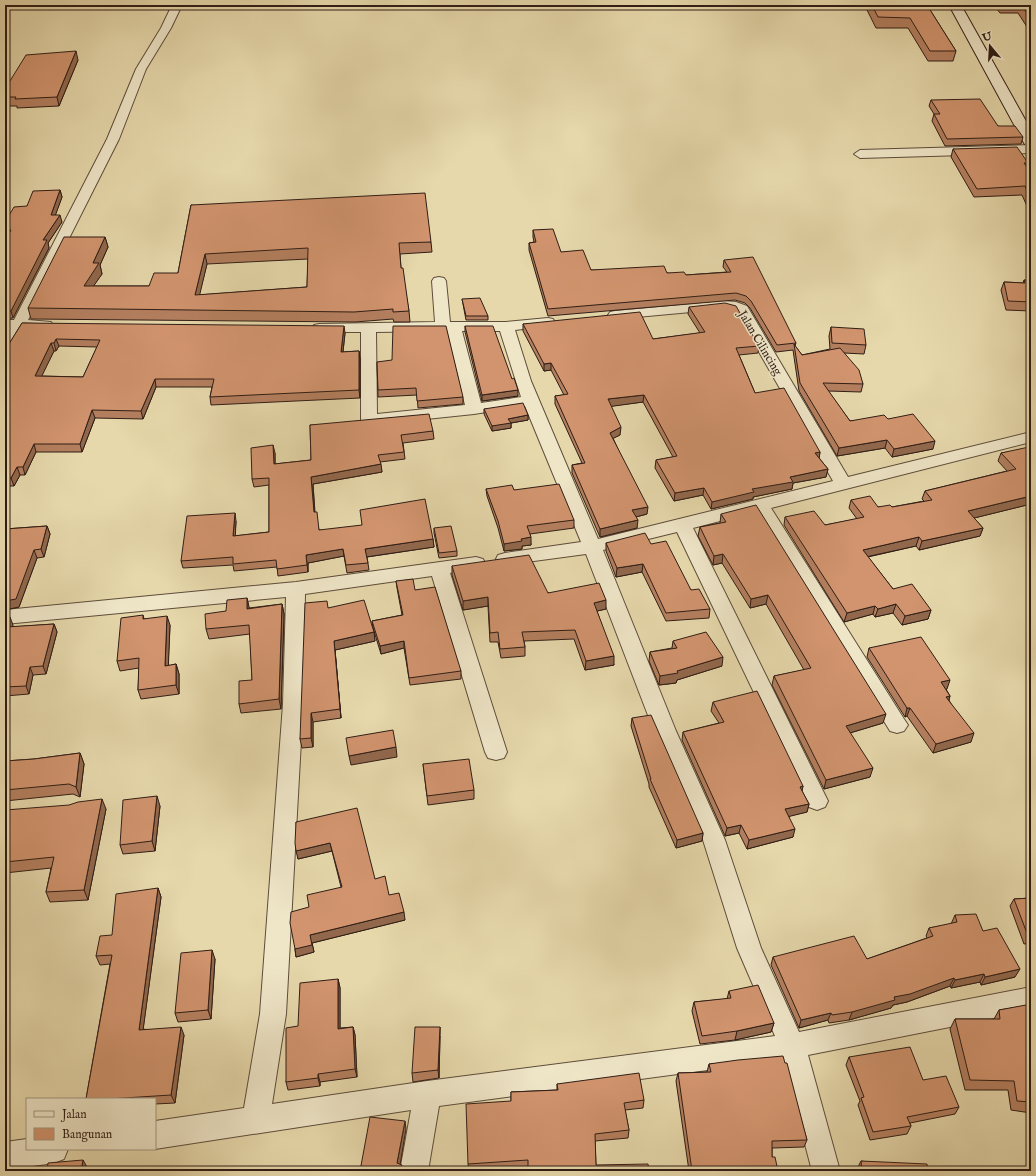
<svg xmlns="http://www.w3.org/2000/svg" width="1036" height="1176" font-family="'IM FELL English',serif">
<style>
.lines{fill:none;stroke-linecap:round;stroke-linejoin:round}
.street-casing{stroke:#5d4c3a;stroke-width:2}
.secondary-casing{stroke:#2f1d15;stroke-width:2}
.street{fill:#efe6c8;fill-rule:evenodd}
.secondary{fill:#efe6c8;fill-rule:evenodd}
.wall{fill:#b47f5f;stroke:#2f1d15;fill-rule:evenodd}
.shaded-wall{fill:#92684d;stroke:#2f1d15}
.building{fill:#d1946e;stroke:#2f1d15;fill-rule:evenodd}
.labels{text-anchor:middle;dominant-baseline:central;stroke-width:3;stroke-linejoin:round;paint-order:stroke}
.far-street-label{font-size:12px;fill:#2f1d15;stroke:#efe6c8}
</style>
<rect width="100%" height="100%" fill="#e6d8ab"/>
<filter id="stains"><feTurbulence type="fractalNoise" baseFrequency=".005" numOctaves="4"/><feColorMatrix values="0 0 0 0 .2 0 0 0 0 .09 0 0 0 0 .02 0 0 0 .5 -.17"/></filter>
<radialGradient id="worn" r=".72"><stop offset=".6" stop-color="#630" stop-opacity="0"/><stop offset="1" stop-color="#630" stop-opacity=".3"/></radialGradient>
<g class="lines">
<defs>
<path id="street" d="M172,5H182L171,28L146,69L119,139L28,320L51,322L53,325L51,328L24,329L10,351L5,353V335L9,329L5,328V320H14L107,139L136,69L161,28Z
M1031,145V153L860,158L854,154L860,150Z
M439,277L444,278L446,281L450,322H506L548,318L553,319L555,322L553,325L548,326L515,330L531,381L598,539L833,481L736,312L724,309L615,319L610,318L608,315L610,312L615,311L724,301L736,302L747,306L848,477L1031,432V442L771,508L904,719L908,725L904,731L897,733L890,731L755,512L693,528L828,801L825,807L817,810L809,807L806,801L677,532L603,550L676,731L725,840L761,948L799,1032L1031,987V1011L808,1055L840,1171H812L783,1060L439,1106L428,1171H400L411,1110L155,1149V1121L244,1108L260,1014L283,704L286,597L5,624V610L296,582L476,557L483,559L485,563L483,567L450,573L507,752L504,758L496,760L488,758L485,752L432,576L305,594L303,704L286,1014L272,1104L427,1081L775,1036L737,948L703,840L654,731L586,554L505,565L498,563L496,559L498,555L505,553L581,542L525,406L474,414L369,425L363,423L361,420V332H319L314,331L312,328L314,325L319,324L435,322L432,281L434,278ZM444,331H447L465,405L377,414L376,332ZM462,331H500L521,397L481,403Z
M27,1139V1149H68L64,1159L54,1163L5,1170V1142Z"/>
<path id="secondary" d="M949,5H961L1031,130V147L1026,146L1024,143Z"/>
</defs>
<use href="#street" class="street-casing"/>
<use href="#secondary" class="secondary-casing"/>
<use href="#street" class="street"/>
<use href="#secondary" class="secondary"/>
</g>
<path class="wall" d="M868,5H927L956,51L953,61H928L908,28H876L867,10Z
M994,5H1031V33L1018,13H1000Z
M78,60L59,106L17,108V106H5V89Z
M931,100L998,126L1023,137L1021,144L945,146L932,121L934,114L929,106Z
M953,149L1028,163L1027,167L1031,173V215L1022,195L974,197L951,157Z
M60,190L62,197L55,215L62,222L48,243L49,248L13,318L5,319V241L7,238H5V222L27,206Z
M191,205L431,242L432,252L400,254L401,268L409,311L410,322H394L393,319L355,322L31,319L28,308L105,237L108,247L100,265L102,274L93,286H149L178,273ZM308,259L307,287L199,295L207,264Z
M533,230L561,252L591,270L667,273L686,275L727,272L723,267L724,260L796,343L795,346L802,355L830,349L829,336L831,327L866,345L864,354L844,353L863,384L861,392L828,391L850,421L888,419L933,449L892,457L885,448L837,456L799,391L793,350L776,352L750,308L745,303L735,300L548,316L529,250V243L534,242L533,237Z
M1024,280L1031,281V311L1006,310L1001,290L1004,282L1023,283Z
M462,299L488,316V320H466L463,304Z
M689,307L759,346L758,353L739,355L755,393L820,452L819,458L828,469L826,477L793,483L792,489L753,497V499L711,509L703,495L674,501L655,468L656,460L673,457L643,402L611,406L620,435L613,438L647,514L636,517L637,528L600,537L572,473V465L582,463L555,404V396L564,395L551,370L544,371L523,331V324L653,339L700,333L688,314Z
M22,323L345,333L343,352L359,351L360,359V398L211,405L210,397L212,387H156L143,419L95,418L82,452H36L25,475H20L14,486H6L5,488V345L9,344ZM59,346L97,347L83,377L41,376L54,351H56Z
M465,326L518,396L482,401L465,332Z
M377,362L463,397V404L418,408L417,395L378,397Z
M484,409L528,415V420L511,423V428L492,431L484,414Z
M310,425L433,431L434,439L403,443L405,459L380,462L382,472L313,484L315,512L319,530L433,539L434,547L367,557L369,570L347,573L344,556L308,563V572L278,576L277,567L234,571L233,565L183,568L181,561L236,521L235,536L269,532V485L254,487L252,479L275,453V464L311,460Z
M1031,449V504L974,518L983,528L980,536L919,550L916,546L868,557L893,589L931,610L928,619L902,625L893,613L875,617L873,614L844,622L784,525L785,517L825,525L857,519L849,508L851,500L878,507H892L924,501L922,499L925,491L1007,471L998,461L1001,453Z
M486,489L514,490L574,520V528L530,534L531,545L522,546V549L504,551L498,528L487,496Z
M721,514L883,723L850,733L870,777L824,789L772,685L774,676L804,670L766,604L750,608L722,563L713,565L698,536L700,527L720,523Z
M5,516L7,521L5,529L47,526L50,534L44,557L37,558L19,607L5,610Z
M434,528L457,551V556L439,558L434,533Z
M606,543L651,544L691,590L710,609L709,618L666,621L642,572L616,577L606,551Z
M452,566L606,609L597,611L614,665L585,670L574,639L524,641L525,647V656L501,658L498,642H490L488,606L463,610L452,575Z
M396,581L415,590L461,671V679L410,685L404,648L381,654L373,628L372,621L402,615L397,588Z
M247,598L249,608L282,604L284,614L281,709L241,713L239,704L252,680L250,634L209,639L206,629L226,611Z
M328,608L374,632L375,641L335,650L341,718L313,722V747L302,748L300,739Z
M143,615L144,619L170,625L168,666L176,664L179,674V694L141,699L138,690L139,668L120,671L117,661Z
M5,617L13,625L12,627L54,624L57,632L46,674L33,675L29,694L5,696Z
M673,641L722,666L677,680L676,683L659,685L649,661L650,652L672,648Z
M869,648L947,689H946L950,696L949,700L971,742L933,753L907,716L905,717L867,657Z
M713,702L803,786L802,791L809,804L807,812L789,816L793,837L747,849L739,833L725,836L682,740L683,732L719,723L711,711Z
M632,718L703,833L702,841L676,848L649,787V784L631,726Z
M80,753L84,764L80,797L73,794L5,801V761L34,759Z
M423,764L474,790V799L428,805Z
M160,806L155,851L123,854L120,845Z
M106,809L88,900L50,902L46,892L51,868L5,873V810Z
M296,822L375,879L389,895L405,920L312,943L314,952L296,957L295,949L341,887L332,851L298,859Z
M158,888L161,897L143,1029L184,1035L175,1103L155,1104V1099H86L110,964L100,965L96,956L112,935Z
M1031,898V943L1024,944L1010,906L1014,899Z
M955,915L983,931L1015,977L981,985L980,982L951,988L950,986L907,1002L893,1005L891,1008L849,1020L829,1023L828,1020L799,1028L771,965L773,957L867,959L927,938L926,936L929,928L951,924Z
M215,959L211,1019L178,1022L175,1013Z
M338,979L340,988V1028L353,1027L355,1035L357,1077L320,1082V1086L288,1090L286,1082L298,1026Z
M729,991L774,1023L771,1032L735,1040L700,1044L692,1011L694,1002L727,999Z
M1031,1005V1113L1011,1110L1008,1090H965L950,1029L955,1019H994L999,1010Z
M440,1036L439,1078L413,1082L412,1073Z
M849,1057L923,1080L959,1107L955,1114L910,1123L911,1126L907,1134L870,1140L858,1105L860,1101L846,1065Z
M785,1063L807,1140L804,1147L772,1148V1157L778,1171H689L676,1081L678,1073L707,1072L709,1064Z
M557,1084L644,1100L643,1108L625,1110L629,1130L628,1138L595,1141L596,1165L528,1167L469,1171L468,1164L511,1101V1092L557,1090Z
M861,1161L928,1171H858L857,1169Z"/>
<path class="shaded-wall" d="M76,51L78,60L59,106L57,97Z
M60,190L62,197L53,222L51,215Z
M60,215L62,222L48,243L49,248L13,318L11,311L43,240Z
M105,237L108,247L100,265L102,274L86,297L84,286L93,263Z
M205,254L207,264L197,306L195,295Z
M5,325L7,330L5,333Z
M344,326L345,333L342,360L341,352Z
M56,339L59,346L56,351L54,343Z
M51,343L54,351L38,384L35,376Z
M359,351L360,359V398L359,390Z
M551,363V370L544,371V364Z
M155,379L156,387L143,419L141,411Z
M518,390V396L482,401V395Z
M644,395L643,402L607,407L608,399Z
M92,410L95,418L82,452L80,444Z
M528,415V420L511,423V428L492,431V426L508,419Z
M621,427L620,435L610,440V433Z
M887,440L885,448L837,456L839,448Z
M935,441L933,449L892,457L894,449Z
M34,444L36,452L25,475L23,467Z
M273,445L275,453V472L274,464Z
M820,452L819,459L815,453Z
M381,464L382,472L313,484L315,519L311,477Z
M17,467L20,475L14,486L11,478Z
M828,469L826,477L793,483L792,489L753,497V499L711,509L712,502L752,489L790,477Z
M704,488L703,495L674,501L675,493Z
M1031,496V504L966,520L968,511Z
M648,507L647,514L632,518V510Z
M235,513L236,521L235,543L233,536Z
M5,516L7,521L5,530Z
M638,520L637,528L600,537V529Z
M47,526L50,534L44,557L41,549Z
M983,528L980,536L919,550L922,541Z
M531,537V545L522,546V549L504,551V544L521,539Z
M919,537L916,546L861,558L863,550Z
M433,539L434,547L366,557L365,549Z
M343,549L344,556L308,563V572L306,555Z
M34,550L37,558L19,607L5,610V601Z
M723,554L722,563L713,565L714,556Z
M643,564L642,572L616,577L617,568Z
M768,595L766,604L750,608L751,599Z
M488,597V606L463,610V601Z
M247,598L249,607V618L247,609Z
M606,600V609L593,612L594,603Z
M282,604L284,614L281,709L279,699Z
M896,604L893,613L875,617L878,609Z
M875,606L873,614L844,622L847,613Z
M931,610L928,619L902,625L905,616Z
M167,616L170,625L168,675L165,666Z
M10,617L13,625L9,635L6,627Z
M54,624L57,632L46,674L43,666Z
M374,632L375,641L335,650L341,718L334,641Z
M404,641V648L381,654L380,646Z
M614,656V665L585,670L586,661Z
M723,657L722,666L677,680L676,683L659,685L660,676Z
M176,664L179,674V694L176,685Z
M30,667L33,675L29,694L26,686Z
M950,680L947,689L937,691L941,682Z
M950,696L947,705L946,697Z
M907,708H910L907,716L905,717Z
M311,713L313,722V747L311,738Z
M886,714L883,723L843,735L846,726Z
M974,733L971,742L933,753L936,744Z
M396,747L397,757L351,765L349,756Z
M80,753L84,764L80,797L76,787Z
M873,768L870,777L824,789L826,780Z
M803,786L801,795L800,787Z
M157,796L160,806L155,851L152,841Z
M102,799L106,809L88,900L84,890Z
M809,804L807,812L783,818L785,809Z
M741,825L739,833L725,836L727,828Z
M795,829L793,837L747,849L749,840Z
M703,833L702,841L676,848L677,840Z
M330,843L332,851L298,859L296,851Z
M158,888L161,897L142,1038L139,1030Z
M404,912L405,920L312,943L314,952L296,957L295,949L310,935Z
M212,950L215,959L211,1019L208,1010Z
M1020,969L1015,977L981,985L985,977Z
M984,974L980,982L951,988L955,980Z
M954,978L950,986L907,1002L893,1005L891,1008L849,1020L852,1012L894,997Z
M338,979L340,988V1037L338,1029Z
M831,1013L828,1020L799,1028L801,1020Z
M774,1023L771,1032L735,1040L737,1031Z
M181,1027L184,1035L175,1103L171,1095Z
M353,1027L355,1035L357,1077L355,1069Z
M440,1027V1036L439,1078L438,1070Z
M318,1074L320,1082V1086L318,1078Z
M405,1121L406,1129L399,1171L397,1163Z
M83,1160L87,1167V1171H81Z"/>
<path class="building" d="M872,5H927L956,51H930L910,18L878,17Z
M1022,5H1031V20Z
M76,51L57,97L15,99L16,97H5V89L26,55Z
M980,99L998,126H1015L1023,137L947,139L934,114H940L931,100Z
M1017,147L1028,163H1024L1031,173V201L1025,186L977,189L953,149Z
M60,190L51,215H60L43,240H47L11,311H5V241L11,230H5V222L14,207L27,206L33,191Z
M425,193L431,242L399,243L401,268H403L409,311L393,312V309L354,312L28,308L64,237H105L93,263H99L84,286H149L154,273H178L191,205ZM308,248L307,287L195,295L205,254Z
M553,229L561,252L583,250L591,270L664,266L667,273L684,272L686,275L731,272L724,260L753,257L796,343L777,345L751,301L746,296L736,293L548,309L529,243L536,242L533,230Z
M1024,280L1031,281V302L1008,301L1004,282L1025,283Z
M480,298L488,316H466L462,299Z
M725,303L736,306L759,346L736,348L755,393L784,388L820,452L815,453L828,469L790,477L793,482L752,489L754,492L712,502L704,488L675,493L656,460L677,456L644,395L608,399L621,427L610,433L648,507L632,510L638,520L600,529L572,465L585,463L555,396L568,394L551,363L544,364L523,324L640,312L653,339L705,332L689,307Z
M22,323L344,326L341,352L359,351V390L210,397L214,379H155L141,411L92,410L80,444H34L23,467H17L11,478H5V345L9,344ZM56,339L100,340L83,377L35,376L51,343H54Z
M393,326H446L463,397L417,401L416,388L378,390L377,362L392,360Z
M465,326H493L512,379L514,378L518,390L482,395Z
M831,327L864,329L866,345L832,343Z
M794,344L802,355L840,348L859,370L863,384L823,383L850,421L884,415L888,419L913,414L935,441L894,449L887,440L839,448L800,383Z
M523,403L528,415L508,419L511,423L492,426L484,409Z
M429,414L433,431L401,435L404,452L378,455L381,464L311,477L314,512H317L319,530L362,525L360,510L425,499L433,539L365,549L368,563L346,565L343,549L306,555L307,565L277,569L276,560L233,564V557L181,561L187,516L235,513L233,536L269,532V478L252,479L251,448L273,445L274,464L311,460L310,425Z
M1029,447L1031,449V496L968,511L983,528L922,541L919,537L863,550L893,589L912,584L931,610L905,616L896,604L878,609L875,606L847,613L785,517L814,511L825,525L864,517L851,500L870,496L878,507L890,505L892,507L932,500L925,491L1016,469L1001,453Z
M559,484L574,520L527,526L531,537L521,539L522,541L504,544L498,521L486,489L512,485L514,490Z
M756,505L886,714L846,726L873,768L826,780L774,676L811,668L768,595L751,599L723,554L714,556L700,527L726,522L721,514Z
M47,526L41,549L34,550L16,599L5,601V529Z
M451,526L457,551L439,553L434,528Z
M645,533L651,544L666,541L691,590L699,589L710,609L666,613L643,564L617,568L606,543Z
M529,555L548,593L599,583L606,600L594,603L614,656L586,661L575,630L522,632L525,647L500,649L498,632L490,633L488,597L463,601L452,566Z
M413,579L415,590L435,587L461,671L409,678L404,641L380,646L372,621L403,615L396,581Z
M247,598V609L282,604L279,699L239,704V681L252,680L249,625L206,629L205,614L226,611L227,600Z
M364,600L374,632L334,641L340,709L311,713V738L300,739L305,603L327,601L328,608Z
M143,615V619L167,616L165,666L176,664V685L138,690L139,658L117,661L121,618Z
M5,617H10L6,627L54,624L43,666L30,667L26,686L5,687Z
M706,632L723,657L677,671L678,673L660,676L650,652L677,648L673,641Z
M921,637L950,680L941,682L950,696L946,697L974,733L936,744L910,708H907L869,648Z
M757,691L803,786L800,787L809,804L785,809L795,829L749,840L741,825L727,828L683,732L724,722L713,702Z
M651,715L703,833L677,840L650,779H651L632,718Z
M393,730L396,747L349,756L346,738Z
M80,753L76,787L69,784L5,790V761L34,759Z
M469,759L474,790L427,796L423,764Z
M157,796L152,841L120,845L123,800Z
M102,799L84,890L46,892L54,857L5,862V810L69,805L78,802Z
M357,808L375,879L385,876L389,895L399,893L404,912L310,935L312,945L295,949L290,923L291,912L309,907L307,895L342,887L330,843L296,851L295,843L296,822Z
M158,888L139,1030L181,1027L171,1095L108,1099H86L112,955L96,956L100,936L112,935L116,894Z
M1031,898V936H1028L1014,899Z
M976,914L983,931L997,928L1020,969L985,977L984,974L955,980L954,978L910,994L894,997L895,1000L852,1012L832,1015L831,1013L801,1020L773,957L854,936L867,959L933,936L929,928L957,922L955,915Z
M212,950L208,1010L175,1013L181,953Z
M338,979V1029L353,1027L355,1069L318,1074V1078L286,1082V1028L298,1026L300,983Z
M758,985L774,1023L737,1031L702,1036L694,1002L731,998L729,991Z
M1026,1005H1031V1102L1017,1101L1014,1081L970,1080L955,1019H1000L999,1010Z
M415,1027H440L438,1070L412,1073Z
M910,1047L923,1080L946,1076L959,1107L907,1117L911,1126L873,1132L861,1098L864,1097L849,1057Z
M783,1056L785,1063H787L807,1140L772,1141V1157H775L778,1171H692L678,1073L711,1072L709,1064L738,1060Z
M639,1073L644,1100L624,1103L629,1130L595,1134L596,1165L648,1164L649,1171H528V1160L468,1164L466,1104L511,1101V1092L558,1090L557,1084Z
M370,1117L405,1121L397,1163L402,1165L401,1171H360Z
M83,1160L81,1171H47L48,1163Z
M861,1161L927,1164L928,1171H862Z
M124,1168L123,1171H88Z"/>
<g class="labels">
<g class="far-street-label">
<text transform="translate(760 343) rotate(59)">Jalan Cilincing</text>
</g>
</g>
<rect width="1036" height="1176" fill="none" stroke="#e6d8ab" stroke-width="20"/>
<rect x="6" y="6" width="1024" height="1164" fill="none" stroke="#2f1d15" stroke-width="2"/>
<rect x="10" y="10" width="1016" height="1156" fill="none" stroke="#2f1d15"/>
<rect x="26" y="1098" width="130" height="52" fill="#efe6c8" stroke="#a29680"/>
<rect x="34" y="1111" width="20" height="6" fill="#efe6c8" stroke="#a29680"/>
<text x="62" y="1118" font-size="12" fill="#2f1d15">Jalan</text>
<rect x="34" y="1128" width="20" height="12" fill="#d1946e" stroke="#a29680"/>
<text x="62" y="1138" font-size="12" fill="#2f1d15">Bangunan</text>
<g transform="translate(990 46) rotate(342)" stroke="#efe6c8" stroke-width="3" paint-order="stroke">
<path d="M0-3L7 15L0 10L-7 15Z" fill="#2f1d15"/>
<text y="-6" font-size="11" font-weight="bold" text-anchor="middle" fill="#2f1d15">U</text>
</g>
<rect width="100%" height="100%" filter="url(#stains)"/>
<rect width="100%" height="100%" fill="url(#worn)"/>
</svg>
